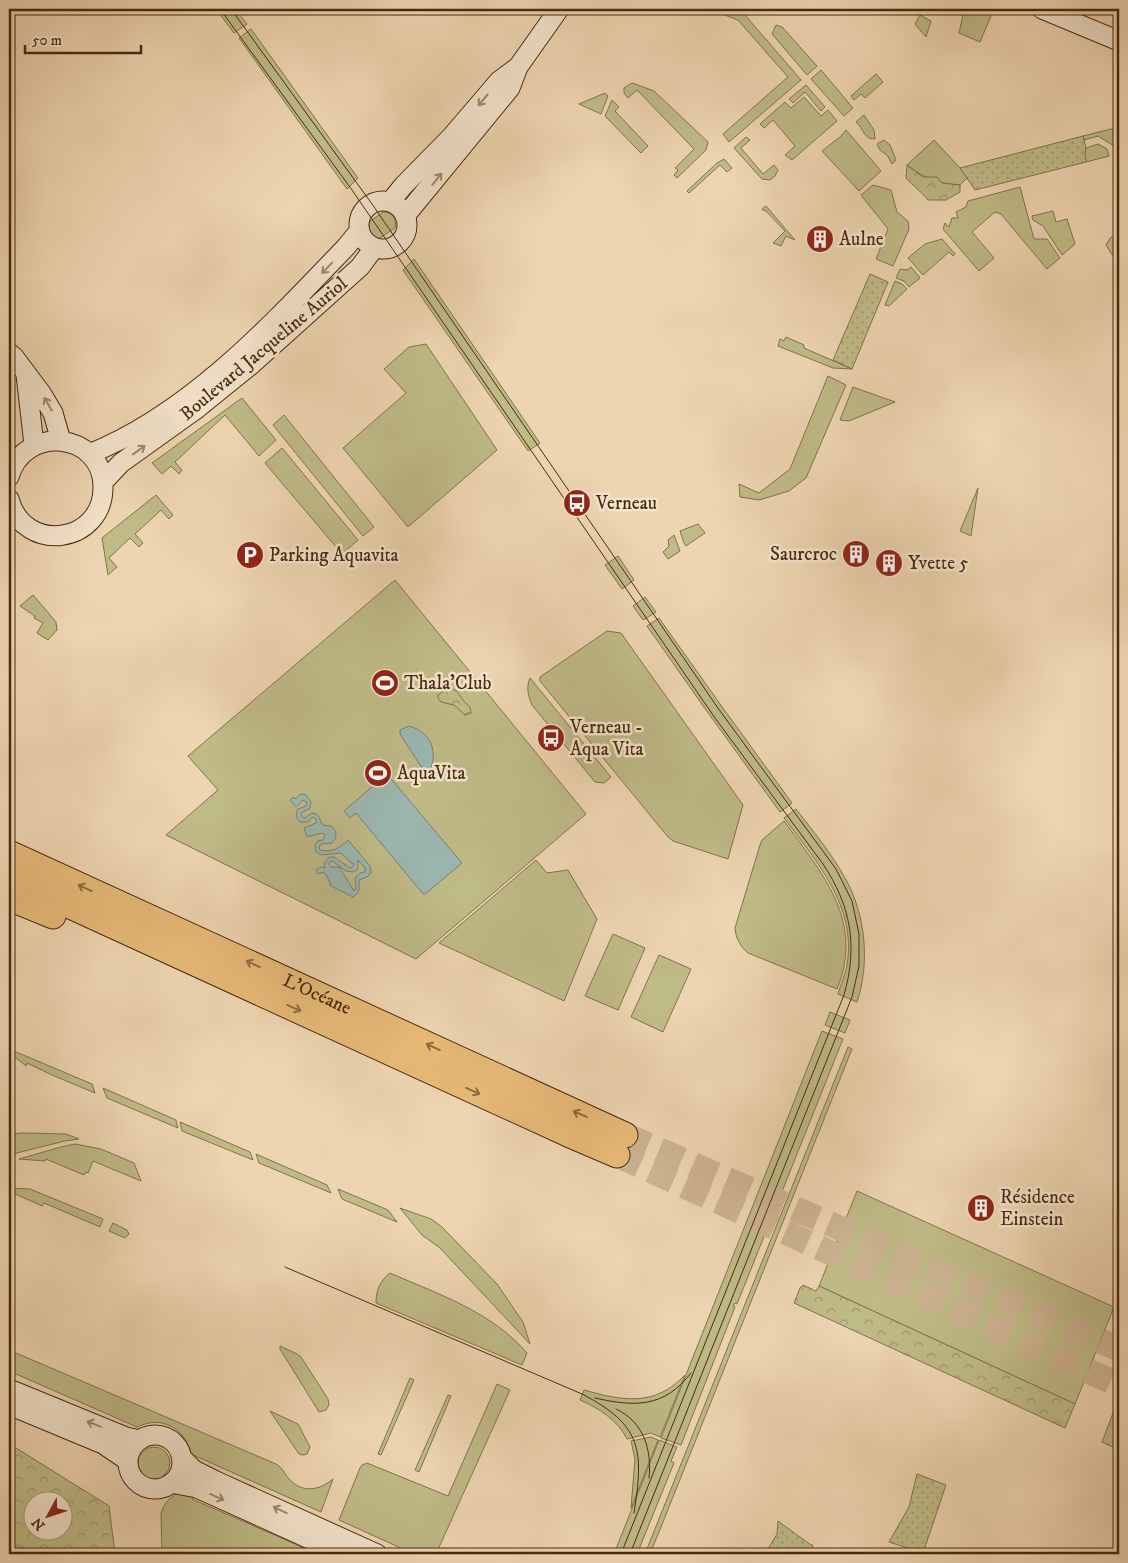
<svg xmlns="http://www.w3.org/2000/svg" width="1128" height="1563" font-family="'IM FELL DW Pica',serif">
	<defs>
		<pattern id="park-crowns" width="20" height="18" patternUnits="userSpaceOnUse" patternTransform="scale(1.25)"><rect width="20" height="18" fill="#bfbb87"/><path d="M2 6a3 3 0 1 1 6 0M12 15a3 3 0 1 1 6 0" fill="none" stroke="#9d986d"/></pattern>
		<pattern id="garden-dots" width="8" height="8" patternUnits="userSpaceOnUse" patternTransform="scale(1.25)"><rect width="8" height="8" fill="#bfbb87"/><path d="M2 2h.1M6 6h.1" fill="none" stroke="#9d986d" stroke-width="1.8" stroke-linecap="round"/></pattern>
	</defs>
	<rect width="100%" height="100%" fill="#eed5b1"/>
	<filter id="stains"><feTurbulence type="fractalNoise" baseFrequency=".004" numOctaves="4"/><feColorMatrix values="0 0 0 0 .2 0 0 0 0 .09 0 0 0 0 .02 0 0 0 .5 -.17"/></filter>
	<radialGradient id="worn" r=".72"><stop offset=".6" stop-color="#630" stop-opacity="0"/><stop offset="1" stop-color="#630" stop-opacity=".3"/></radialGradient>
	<path fill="#bfbb87" stroke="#83734b" d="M216 9H235L247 24 234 33Z
		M709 9H731L744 14 801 80 729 142 723 134 788 77 738 20Z
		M972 9H994L980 42 959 33 963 15Z
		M920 15 931 21 926 37 915 24Z
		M776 25 782 27 817 66 807 75 772 34Z
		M251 29 358 178 347 189 239 38Z
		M821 70 853 108 844 116 811 79Z
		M876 74 883 82 865 98 861 94 854 100 851 96Z
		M632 83 654 91 708 142 706 150 677 178 674 175 678 170 675 168 694 149 637 90 628 98 624 93V88Z
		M806 85 825 107 821 111 805 92 793 103 789 99Z
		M605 93 608 96 601 114 579 104Z
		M804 97 821 116 828 110 837 121 792 160 785 155 795 146 773 120 764 128 760 124 785 102 791 108Z
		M612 100 619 107 615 111 648 146 641 153 605 116Z
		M864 115 874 130 875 139C863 139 864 129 856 122Z
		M1119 127V154L1114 146 1098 136 1084 140 1083 136Z
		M846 130 881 171 859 191 822 151 840 137Z
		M746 137 750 140 741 148 763 174 774 165 778 170 775 176 770 180 762 179 734 148Z
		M884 140 890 145 896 160 892 164 887 155 880 150 877 144Z
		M934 140 960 168 967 178 960 185C936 183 926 179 907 165Z
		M1098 144 1107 149 1109 156 1086 162 1084 153 1086 148Z
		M724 159 732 168 727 172 720 165 689 193 687 191 717 163Z
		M873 185 891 190 897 212 908 221 909 229 893 266 876 259 888 229 861 195Z
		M1020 187 1034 239H1047L1060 258 1047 269 1001 214 995 212 972 232 994 258 979 271 943 229 945 223 949 227 952 218H958L956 212 966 207 968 201Z
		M766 206 795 240 786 236 781 246 773 243 785 231 765 210 764 211 762 209Z
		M1053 211 1056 222 1067 219 1075 244 1062 255 1043 226 1033 220 1032 216Z
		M383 212C392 212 397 219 395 228L380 238H376L370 233 369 222Z
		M1111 237H1114L1119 242V258L1113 256 1106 245Z
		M942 239 955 254 953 256 949 252 923 275 908 258 925 244Z
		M414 259 540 443 528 451 403 270Z
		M911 267 920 278 909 287 904 281 896 278 900 269 907 270Z
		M895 281 902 284 907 289 889 306 885 305Z
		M786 337 804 345V348L852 369 833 368 778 346 780 339 784 341Z
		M426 344 497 450 408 527 343 448 406 393 384 369 409 347Z
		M828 376 846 385 806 478 789 491 759 500 740 497 739 484 759 493 790 469Z
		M853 387 895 402 849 421 840 420Z
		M242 398 276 440 259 456 225 415 175 462 182 470 179 474 171 466 162 474 152 463Z
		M284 415 374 527 363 536 273 425Z
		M282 448 358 540 342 554 265 463Z
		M978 488 971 536 960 531Z
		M156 495 173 515 169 519 161 510 135 534 143 543 139 547 130 538 109 558 117 567 108 575 102 538Z
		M698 524 705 533 686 546 684 543 680 531Z
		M674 535 680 551 668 559 663 552 669 546 668 540Z
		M618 556 634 580 622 589 605 565Z
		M395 580 586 814 416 959 166 835 218 790 188 756Z
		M33 595 56 622 57 630 48 640 37 633 43 623 34 618 35 616 20 606Z
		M645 597 656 612 643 620 633 606Z
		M659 618 720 704 792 803 780 812 706 710 647 626Z
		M607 631 621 633 743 805 728 859 673 841 668 837 540 681V677Z
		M530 678 611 777 604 783 595 782 532 705C528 696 526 687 530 678Z
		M796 809C813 831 832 854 845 878 866 915 870 963 857 1002L838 994C841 984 845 975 847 965 857 906 816 861 784 818Z
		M784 821C822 873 865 921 837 989L748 953C740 946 736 939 735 928L760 845 762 840Z
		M536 860 547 873 568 870 597 919 564 1001 439 943Z
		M613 934 645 948 618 1010 585 996Z
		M659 955 691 969 663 1032 631 1017Z
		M830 1012 850 1020 845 1033 825 1025Z
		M822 1031 843 1039 737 1304 735 1303 733 1306 735 1307 681 1445 661 1438Z
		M848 1047 852 1049 659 1532 650 1554H645Z
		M9 1049 92 1084 95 1093 52 1075 27 1063 26 1066 9 1052Z
		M103 1088 176 1120 178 1128 107 1098Z
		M180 1122 250 1152 253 1160 182 1131Z
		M24 1133 66 1134 79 1139 65 1141 9 1155V1134Z
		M75 1144 101 1149 134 1163 141 1181 93 1161 88 1173 86 1172 84 1175 46 1159 45 1161 19 1159 61 1147Z
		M256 1154 327 1185 331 1193 259 1163Z
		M9 1188 30 1189 103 1219 100 1227 44 1203 42 1206 11 1192 9 1191Z
		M338 1189 388 1210 397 1222 342 1199Z
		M857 1191 1114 1307 1075 1404 819 1286Z
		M400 1208 431 1219 442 1227 497 1284 523 1322 530 1344 440 1248 422 1235Z
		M113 1223 127 1230 129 1234 125 1238 109 1231Z
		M390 1273C438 1294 492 1312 527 1353L522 1365 376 1303C376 1290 380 1281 390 1273Z
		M280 1346 297 1354 301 1357 328 1399 329 1405 326 1410 319 1412 280 1349Z
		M9 1350 276 1464C283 1468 284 1473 289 1479 303 1494 320 1490 333 1479L321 1512 191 1454C185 1428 162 1415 137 1427L9 1371Z
		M685 1375 660 1437 651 1433 627 1439C618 1420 598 1408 580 1400L584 1390C623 1401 655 1407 685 1375Z
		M410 1378 414 1380 381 1455 378 1454Z
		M497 1384 510 1390 436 1554H414L339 1520 360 1468 362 1465 367 1463 448 1496Z
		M448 1395 451 1396 419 1472 415 1470Z
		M270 1411 298 1424 310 1447 307 1454 303 1455 299 1454Z
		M651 1437 658 1440 631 1508 635 1459 631 1441Z
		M659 1440 677 1447 671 1461 674 1463 637 1554H614H617L619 1551 616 1549Z
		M138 1463a16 16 0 1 1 32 0a16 16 0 1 1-32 0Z
		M181 1492 195 1493 192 1499 318 1554H162L161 1514C164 1503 170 1496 181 1492Z"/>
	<path fill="url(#park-crowns)" stroke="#83734b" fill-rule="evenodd" d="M907 165 923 177H937L942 183 960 185V192L946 200H928C921 191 913 186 906 178Z
		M448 688C458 689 458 694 463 700 467 705 471 706 471 713L465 715 454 705 441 702 438 698V695Z
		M803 1285 816 1291 819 1286 1075 1404 1065 1428 794 1303 800 1288Z
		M1119 1397V1450L1102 1442Z
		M9 1445 16 1448 109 1506 115 1554H9ZM62 1500V1530H32V1500Z"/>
	<path fill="url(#garden-dots)" stroke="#83734b" d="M1083 136 1086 148 1085 153 1086 162 975 190 960 168Z
		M870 274 888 282 852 369 833 360Z
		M917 1474 946 1485 923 1553 889 1542 909 1507Z
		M778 1521 811 1545H813L810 1554H765L777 1534Z"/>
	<path fill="#9bb8b2" stroke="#798071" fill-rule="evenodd" d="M409 726C431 732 439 752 429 773L424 771 400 734V730Z
		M387 774 462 863 424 895 356 813 350 818 344 811Z
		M301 794 306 795 311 802 310 808 301 813 302 817 305 818 312 813C321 814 318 819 323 825L331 826C337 831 338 837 332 843L321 844 319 847 320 850C332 853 340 848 348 840L370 866 371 873 367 877 359 880C359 887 361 892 353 897L331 886 327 876 324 872 318 874 316 870 321 867 325 868 324 864 329 857H334L350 868 353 866 354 864 350 862 341 853 322 855 316 852 315 845 318 841 323 840 325 835 322 833 307 837 304 828 316 823V819L312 817 308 822H300C296 818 295 814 298 809L306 806 307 802 303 800 296 807 290 800 293 797 295 799ZM358 860 365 868V872L360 873 355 878 356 888 354 891 341 870 339 867H331L329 864 331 861 334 862 346 871 353 872 358 869Z"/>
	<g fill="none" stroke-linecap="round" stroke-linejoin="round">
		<path stroke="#cdb391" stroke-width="25" stroke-dasharray="25 12" stroke-linecap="butt" d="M625 1135 1119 1349
			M617 1155 1119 1385"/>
		<g stroke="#472b0f" stroke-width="21">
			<path id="secondary" d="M1042 9 1119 41
				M359 225a24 24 0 1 1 48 0a24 24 0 1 1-48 0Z
				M390 202 404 185 452 136 499 81 518 67
				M405 216 510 88 518 67 559 9
				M9 353 14 357 41 393 53 413 61 441
				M26 375 34 445
				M89 454C190 414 272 324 346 247L359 231
				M9 477C24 424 102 432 103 486 104 544 24 555 9 499
				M103 482 121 463 195 410 252 364 360 267 374 248
				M9 1389 126 1437 140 1440
				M9 1405 103 1444 128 1461
				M128 1462a27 27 0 1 1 54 0a27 27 0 1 1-54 0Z
				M181 1457 194 1470 216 1481 377 1554
				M171 1483 197 1488 343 1554"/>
		</g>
		<g stroke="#472b0f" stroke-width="27">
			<g id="highway">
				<path id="s1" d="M9 853 625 1135"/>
				<path d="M9 878 568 1134 617 1155"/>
				<path d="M9 898 53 916"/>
			</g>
		</g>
		<use href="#secondary" stroke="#f4e4cc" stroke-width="19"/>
		<use href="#highway" stroke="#e7ba78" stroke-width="25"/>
		<path stroke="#472b0f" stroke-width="1" d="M220 9 352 190 715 718 823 864C851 906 858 946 844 995L621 1554
			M231 9 372 204 720 711 836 869 852 901 859 934V966L852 997 630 1554
			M285 1267 582 1394C642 1425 644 1450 634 1513
			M595 1398C635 1407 664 1408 691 1373
			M616 1409C644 1422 652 1450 649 1478"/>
	</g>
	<defs><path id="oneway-shaft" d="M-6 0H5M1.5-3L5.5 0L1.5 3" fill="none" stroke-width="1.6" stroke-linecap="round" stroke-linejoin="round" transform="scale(1.25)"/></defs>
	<g stroke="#9e886e">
		<use href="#oneway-shaft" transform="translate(483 100) rotate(130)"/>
		<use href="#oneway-shaft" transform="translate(437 179) rotate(-51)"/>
		<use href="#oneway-shaft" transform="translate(327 268) rotate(134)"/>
		<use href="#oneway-shaft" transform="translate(48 404) rotate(-120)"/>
		<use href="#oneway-shaft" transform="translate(139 450) rotate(-36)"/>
		<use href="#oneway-shaft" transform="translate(94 1424) rotate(-158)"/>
		<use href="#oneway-shaft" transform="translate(217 1497) rotate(24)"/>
		<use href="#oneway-shaft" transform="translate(280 1510) rotate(-155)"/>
	</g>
	<g stroke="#8f6b3e">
		<use href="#oneway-shaft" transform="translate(85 888) rotate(-156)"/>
		<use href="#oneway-shaft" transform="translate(253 964) rotate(-155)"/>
		<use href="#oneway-shaft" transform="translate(294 1008) rotate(24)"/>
		<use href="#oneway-shaft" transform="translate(433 1047) rotate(-155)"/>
		<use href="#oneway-shaft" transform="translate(473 1091) rotate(25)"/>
		<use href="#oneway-shaft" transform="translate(580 1114) rotate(-156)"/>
	</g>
	<defs>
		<g id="building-disc" transform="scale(1.4375)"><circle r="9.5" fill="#8f2418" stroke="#f4e4cc"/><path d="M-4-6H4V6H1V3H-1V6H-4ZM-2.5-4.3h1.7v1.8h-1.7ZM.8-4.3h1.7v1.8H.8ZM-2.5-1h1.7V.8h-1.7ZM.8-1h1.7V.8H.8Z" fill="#fff"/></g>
		<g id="bus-disc" transform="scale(1.4375)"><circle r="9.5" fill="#8f2418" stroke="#f4e4cc"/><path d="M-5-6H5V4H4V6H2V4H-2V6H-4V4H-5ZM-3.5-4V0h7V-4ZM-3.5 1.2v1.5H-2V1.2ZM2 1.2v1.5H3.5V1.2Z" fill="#fff"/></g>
		<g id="parking-disc" transform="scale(1.4375)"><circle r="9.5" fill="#8f2418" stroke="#f4e4cc"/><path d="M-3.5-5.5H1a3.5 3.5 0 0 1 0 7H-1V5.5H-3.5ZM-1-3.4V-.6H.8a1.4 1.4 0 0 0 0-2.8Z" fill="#fff"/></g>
		<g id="stadium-disc" transform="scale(1.4375)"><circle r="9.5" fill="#8f2418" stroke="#f4e4cc"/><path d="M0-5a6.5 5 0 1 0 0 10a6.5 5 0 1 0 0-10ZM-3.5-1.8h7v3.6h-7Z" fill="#fff"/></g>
	</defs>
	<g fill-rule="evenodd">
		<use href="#building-disc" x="820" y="239"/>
		<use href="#bus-disc" x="577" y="503"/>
		<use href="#building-disc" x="856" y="554"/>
		<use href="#parking-disc" x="250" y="555"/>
		<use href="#building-disc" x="889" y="563"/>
		<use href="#stadium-disc" x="385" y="683"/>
		<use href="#bus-disc" x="551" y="738"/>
		<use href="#stadium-disc" x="378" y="773"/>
		<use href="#building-disc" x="981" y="1208"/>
	</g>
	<g text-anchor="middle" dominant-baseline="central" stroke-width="5" stroke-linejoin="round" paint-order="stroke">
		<g font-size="19" fill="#472b0f" stroke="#f4e4cc" text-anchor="start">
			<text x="839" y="239">Aulne</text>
			<text x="596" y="503">Verneau</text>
			<text x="837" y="554" text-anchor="end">Saurcroc</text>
			<text x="269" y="555">Parking Aquavita</text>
			<text x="908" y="563">Yvette 5</text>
			<text x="404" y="683">Thala'Club</text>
			<text x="570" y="727">Verneau -<tspan x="570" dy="22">Aqua Vita</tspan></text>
			<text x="397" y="773">AquaVita</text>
			<text x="1000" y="1197">Résidence<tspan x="1000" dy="22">Einstein</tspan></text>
		</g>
		<g font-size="19" fill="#472b0f" stroke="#f4e4cc">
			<text transform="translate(264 349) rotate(-40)">Boulevard Jacqueline Auriol</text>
			<text stroke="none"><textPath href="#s1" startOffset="339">L’Océane</textPath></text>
		</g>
	</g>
	<rect width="1128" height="1563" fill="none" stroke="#eed5b1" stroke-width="30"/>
	<rect x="10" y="10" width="1108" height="1543" fill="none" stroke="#472b0f" stroke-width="2.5"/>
	<rect x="15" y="15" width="1098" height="1533" fill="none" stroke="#472b0f"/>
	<g transform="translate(48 1516) rotate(230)"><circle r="24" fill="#f4e4cc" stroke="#af9a80"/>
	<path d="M0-4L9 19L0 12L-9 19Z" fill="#8f2418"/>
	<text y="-8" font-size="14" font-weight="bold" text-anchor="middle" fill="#472b0f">N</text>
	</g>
	<path d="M25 45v8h116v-8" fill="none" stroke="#472b0f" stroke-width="2.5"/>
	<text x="32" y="45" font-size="15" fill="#472b0f" stroke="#f4e4cc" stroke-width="4" paint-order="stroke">50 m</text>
	<rect width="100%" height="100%" filter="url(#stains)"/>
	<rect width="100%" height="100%" fill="url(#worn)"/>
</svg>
